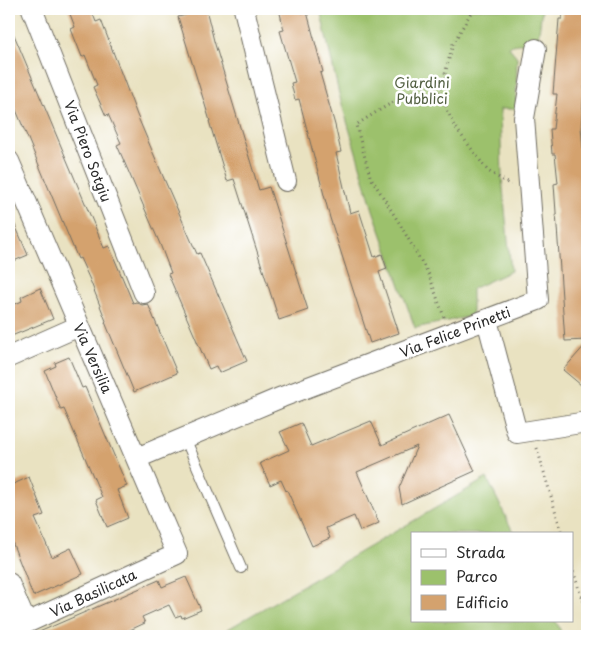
<svg xmlns="http://www.w3.org/2000/svg" width="596" height="645" font-family="'Playpen Sans',sans-serif">
	<rect width="100%" height="100%" fill="#fff"/>
	<filter id="ink" filterUnits="userSpaceOnUse"><feTurbulence type="fractalNoise" baseFrequency=".02" numOctaves="2"/><feDisplacementMap in="SourceGraphic" scale="10" xChannelSelector="R" yChannelSelector="G"/><feConvolveMatrix kernelMatrix="1 2 1 2 8 2 1 2 1" color-interpolation-filters="sRGB"/></filter>
	<filter id="wash" filterUnits="userSpaceOnUse"><feTurbulence type="fractalNoise" baseFrequency=".0096" numOctaves="4" result="noise"/><feDisplacementMap in="SourceGraphic" scale="20" xChannelSelector="R" yChannelSelector="G"/><feGaussianBlur stdDeviation="1.12" result="paint"/><feColorMatrix in="noise" values="0 0 0 0 0 0 0 0 0 0 0 0 0 0 0 0 0 1.4 0 .05"/><feComposite in="paint" operator="in"/></filter>
	<g filter="url(#wash)">
		<rect width="100%" height="100%" fill="#e9e2c1"/>
		<path fill="#9cc16c" stroke="#64764c" d="M320 9H542L538 40 508 46 517 57 516 109H500L502 178 511 271 472 289V316L415 328 373 210 339 94Z
			M487 478 514 534H412V621H556L563 636H231L228 629Z"/>
		<g id="blocks">
			<path fill="#d4a26e" d="M68 9H91L96 22 101 20 137 115 165 181 197 254 200 253 247 361 219 373 216 366 209 369 168 274 171 273 160 244 117 145 121 143 108 114 106 116 93 87 97 85 85 55 82 57 71 29 75 27Z
				M184 9H206L214 41 259 190 269 187 308 310 279 320 234 179 227 181 209 121H210L178 17 186 15Z
				M279 9H302V13L307 12 323 72 320 73 335 125 341 152 336 153 350 213 359 210 374 257 382 254 387 269 379 272 399 333 370 343 330 218 299 99 295 100 291 83 295 82 280 31 284 30Z
				M563 9H587L584 42H587V55L581 127 587 193V211L584 212 587 247V340L565 341 554 184 558 183 555 154H552L550 129H553L557 94H553L559 19H562Z
				M9 23 104 248 109 246 133 303 136 302 142 305 148 304 177 373 134 392 105 322 106 321 90 280 80 258 78 259 9 93Z
				M9 211 28 255 9 263Z
				M40 288 53 319 9 337V307L22 301 21 297Z
				M587 343V390L563 370Z
				M69 357 82 388 85 387 127 486 117 490 128 518 107 527 96 500 102 497 64 409 61 410 45 371 56 366 55 363Z
				M449 415 475 471 402 504 399 488 417 446 357 472 379 523 360 531 354 516 326 528 330 538 312 546 287 490 286 491 281 480 270 485 260 463 289 450 280 432 301 423 311 446 371 421 382 445Z
				M29 477 44 515 35 518 52 557 71 548 83 574 33 596 9 534V486Z
				M186 577 201 610 182 618 181 615 175 617 169 605 142 617 145 623 117 636H30L159 580 162 587Z"/>
		</g>
	</g>
	<g filter="url(#ink)">
		<use href="#blocks" fill-opacity="0" stroke="#6e6b60" stroke-width="1"/>
		<g fill="none" stroke-linecap="round" stroke-linejoin="round">
			<g stroke="#6e6b60" stroke-width="12">
				<path id="lane" d="M185 438 241 568"/>
			</g>
			<g stroke="#6e6b60" stroke-width="22">
				<path id="street" d="M32 9 144 293
					M244 9 286 181
					M9 161 177 554 9 631
					M487 320 517 433 587 422
					M9 357 79 326
					M137 458 282 397 538 300 524 118 536 49
					M9 583 26 623"/>
			</g>
			<path stroke="#6e6b60" stroke-width="3" stroke-dasharray="1 4" stroke-linecap="butt" d="M473 9 453 44 440 92 453 124 488 171 511 185
				M443 80C411 90 384 107 356 125L370 176 398 221 429 275 444 317
				M537 448 562 534
				M572 567 587 615"/>
			<use href="#lane" stroke="#fff" stroke-width="10"/>
			<use href="#street" stroke="#fff" stroke-width="20"/>
		</g>
	</g>
	<g text-anchor="middle" dominant-baseline="central" stroke-width="5" stroke-linejoin="round" paint-order="stroke">
		<g font-size="14" fill="#536042" stroke="#fff">
			<text x="422" y="82">Giardini<tspan x="422" dy="16">Pubblici</tspan></text>
		</g>
		<g font-size="14" fill="#2b2b2b" stroke="#fff">
			<text transform="translate(88 151) rotate(69)">Via Piero Sotgiu</text>
			<text transform="translate(455 332) rotate(-21)">Via Felice Prinetti</text>
			<text transform="translate(93 358) rotate(66)">Via Versilia</text>
			<text transform="translate(93 593) rotate(-25)">Via Basilicata</text>
		</g>
	</g>
	<rect width="596" height="645" fill="none" stroke="#fff" stroke-width="30"/>
	<rect x="411" y="532" width="162" height="90" fill="#ffffff" stroke="#aaaaaa"/>
	<rect x="421" y="549" width="25" height="8" fill="#ffffff" stroke="#aaaaaa"/>
	<text x="456" y="558" font-size="15" fill="#2b2b2b">Strada</text>
	<rect x="421" y="570" width="25" height="15" fill="#9cc16c" stroke="#aaaaaa"/>
	<text x="456" y="582" font-size="15" fill="#2b2b2b">Parco</text>
	<rect x="421" y="595" width="25" height="15" fill="#d4a26e" stroke="#aaaaaa"/>
	<text x="456" y="608" font-size="15" fill="#2b2b2b">Edificio</text>
</svg>
